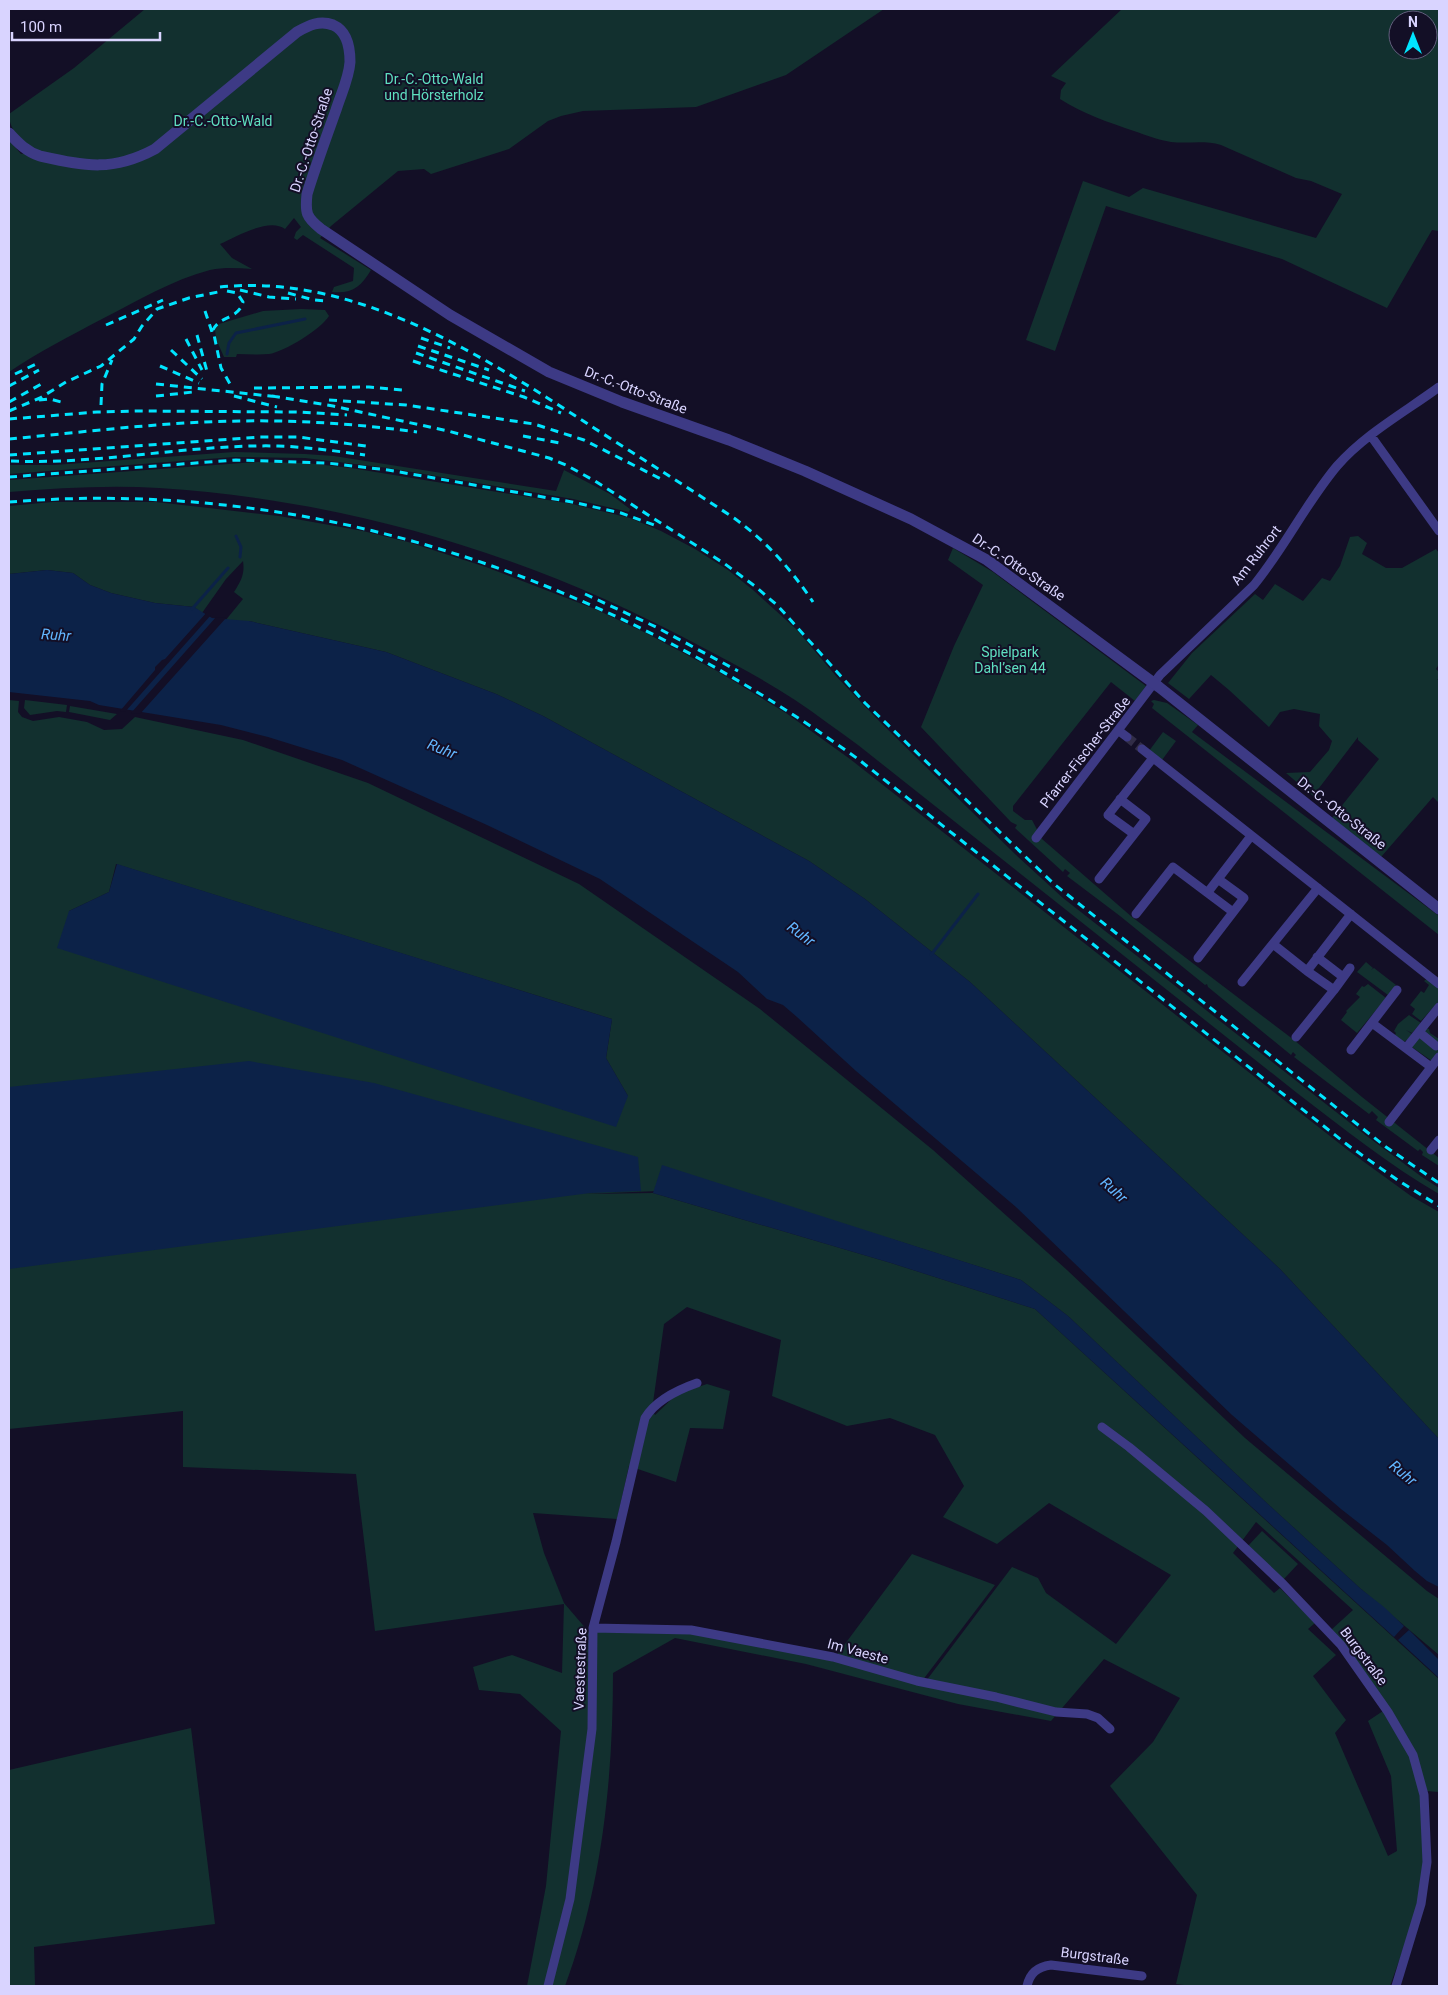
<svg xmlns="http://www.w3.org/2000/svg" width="1448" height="1995" font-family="Roboto,sans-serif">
	<rect width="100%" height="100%" fill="#130f26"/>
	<path fill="#12302f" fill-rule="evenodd" d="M145 9H884L786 75 696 107 583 111 561 116 548 121 509 149 431 174 424 169 398 171 331 226 320 238 371 270C361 287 352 294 332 292L334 287 353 281 354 268 303 235 297 240 294 238 296 232 301 227 294 218 285 229C269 217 236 237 220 244L232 258 252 269C238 268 224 267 210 270 172 280 137 301 102 319 70 336 38 352 9 372V140L21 154 41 152C25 146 9 132 9 114L74 68Z
		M1122 9H1439V231L1432 230 1387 308 1282 259 1106 206 1055 351 1026 340 1083 181 1129 197 1143 188 1316 238 1342 194 1311 181 1296 178 1221 145C1204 140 1188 144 1171 142 1158 140 1146 135 1134 131 1108 122 1083 114 1060 99L1061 90 1066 83 1051 76ZM1398 20H1428V50H1398Z
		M301 309 325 310 329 316C321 329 284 352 269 354 258 355 247 354 237 354L236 357H224L216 339 215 329 219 324 263 311Z
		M234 452 305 454 334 456 556 491 564 470 610 494 630 509 629 512 573 499 388 468 305 458 234 457 9 474V465H54Z
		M257 462 306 463 351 468 572 504 630 518 661 531 695 549 728 570 753 590 796 629 836 676 879 721 1015 854 1063 898 1368 1137 1422 1177 1439 1188V1194C1389 1165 1343 1128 1297 1093L858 745C837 730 816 714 795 700 765 680 732 663 700 646 533 556 349 500 159 488 109 485 58 488 9 492V480Z
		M52 502H156L279 516 363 531 408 542 486 567 595 609 646 633 717 671 786 713 850 759 1349 1151 1411 1196 1439 1212V1439L1280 1269 970 982 865 899 809 861 543 716 496 694 386 652 249 621H225L243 599 234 592C241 581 245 574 243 561L226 579 202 613 194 607 155 603 111 593 90 585 73 573 47 570 9 574V506Z
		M1358 536 1367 543 1362 554 1386 568H1402L1436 549 1439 553V664L1436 669 1439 672V679H1437L1439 681V803L1433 797 1381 857 1332 818 1379 759 1358 740V737L1313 796 1286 773 1310 772 1329 750 1332 741 1319 726 1320 714 1294 709 1280 712 1269 727 1229 690 1211 675 1189 699 1168 683 1192 653 1255 594 1263 600 1275 584 1303 601 1322 578 1330 581 1340 566 1350 537Z
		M953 548 993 572 1146 686 1135 701 1111 682 1013 806V811L1025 820H1032L1042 839 1132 917 1294 1040 1362 1097 1439 1158V1166L1422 1155 1423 1152 1420 1149 1418 1151 1376 1120 1378 1117 1372 1111 1369 1114 1294 1057 1296 1055 1293 1052 1291 1055 1208 987 1207 984 1205 985 1120 916 1067 876 1070 873 1065 869 1063 872 1015 828 1017 825 1011 822 921 727 954 646 983 585 948 560Z
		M9 700 19 701 18 712 22 717 33 721 59 717 87 722 104 730 122 729 135 717 243 740 368 783 579 884 760 1009 933 1150 1067 1270 1245 1438 1427 1591 1439 1599V1655L1361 1589 1270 1506 1068 1316 1021 1280 892 1239 658 1191 583 1194 653 1193 891 1263 1035 1309 1439 1679V1792L1426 1791V1861L1414 1919 1390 1986H1192L1176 1984 1197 1895 1110 1786 1153 1742 1180 1698 1104 1659 1051 1721 958 1704 806 1664 675 1638 613 1673C613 1778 602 1887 565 1986H527L546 1886 561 1731 520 1694 479 1690 473 1667 512 1655 562 1673 564 1604 375 1631 356 1474 183 1467V1411L9 1429ZM116 864 612 1019 606 1058 628 1096 69 911 109 892ZM687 1307 781 1340 772 1396 847 1426 890 1418 935 1435 964 1486 943 1517 997 1544 1049 1503 1171 1575 1116 1644 1046 1593 1038 1578 1012 1567 926 1681 691 1631H588L564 1603 544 1553 533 1513 617 1519 629 1466 676 1482 690 1428 723 1429 730 1391 707 1384 677 1394 655 1415 652 1410 664 1324ZM1256 1522 1353 1610 1331 1630 1383 1711 1368 1721 1391 1776 1397 1851 1388 1856 1335 1733 1346 1720 1313 1676 1336 1655 1308 1629 1315 1623 1280 1588 1274 1593 1233 1553Z
		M25 700 67 705 66 712 57 711 30 715 24 708Z
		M1154 700 1167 703 1198 725 1192 732 1439 916V939L1438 938 1439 935 1152 708 1154 704 1151 701Z
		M70 706 117 714 110 720 69 712Z
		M1163 732 1176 741 1162 760 1149 751Z
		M1366 962 1373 968 1371 970 1374 968 1396 985 1388 995 1357 972Z
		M1428 978 1439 985V1001L1421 1021 1412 1014 1415 1009 1410 1005 1421 991 1424 993 1429 985 1424 981Z
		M1368 984 1386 998 1357 1033 1341 1020 1347 1012 1346 1011 1360 997 1356 994 1362 986 1364 987Z
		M1409 1015 1421 1023 1412 1033 1406 1030 1412 1034 1408 1039 1404 1042 1394 1037 1396 1033 1394 1031 1398 1024Z
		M1421 1027 1429 1029 1430 1033 1439 1039V1053L1432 1061 1406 1043Z
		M1262 1531 1298 1564 1283 1580 1247 1547Z
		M912 1554 995 1585 922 1681 836 1656Z
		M191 1728 215 1924 34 1947 35 1986H10L9 1770Z"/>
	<path fill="#0c2248" d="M47 570 73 573 90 585 111 593 155 603 194 607 212 618 249 621 386 652 496 694 543 716 809 861 865 899 970 982 1280 1269 1439 1439V1587L1427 1581 1415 1571 1387 1545 1341 1509 1232 1415 1016 1207 856 1071 797 1017 783 1005 767 999 738 972 600 879 487 825 342 760 268 737 221 725 99 705 90 701 9 692V574Z
		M117 864 612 1019 606 1058 628 1096 616 1127 57 948 69 911 109 892Z
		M249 1061 374 1083 638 1157 641 1191 590 1193 9 1269V1087Z
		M662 1165 1021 1280 1068 1316 1270 1506 1361 1589 1384 1607 1404 1626 1394 1637 1035 1309 891 1263 653 1193Z
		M1409 1630 1439 1660V1678L1398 1640Z"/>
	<path fill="#130f26" d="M207 612 211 615 125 712 120 711 155 670V667L162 660 165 659Z
		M216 617 226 618 140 714 131 713Z"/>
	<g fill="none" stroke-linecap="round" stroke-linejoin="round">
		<path stroke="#0c2248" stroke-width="3" d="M227 354 229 343 236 333 305 319
			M236 536 241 547 240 557
			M192 609 228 568
			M931 955 978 894"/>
		<path stroke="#312d47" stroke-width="9" stroke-dasharray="9 4.5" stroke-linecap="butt" d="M1127 737 1142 749"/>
		<path stroke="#3d3a85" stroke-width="9" d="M1371 436 1439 531
			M1119 731 1127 737
			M1142 749 1439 984
			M1134 834 1108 815 1153 758
			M1036 838 1160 675 1254 585C1285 547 1306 503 1337 466 1365 434 1405 412 1439 387
			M1099 879 1146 819 1120 799
			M1208 892 1251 836
			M1136 914 1173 867 1233 912
			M1273 944 1307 971
			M1317 957 1343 977
			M1198 958 1244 898 1218 879
			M1242 982 1318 888
			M1334 990 1350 968
			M1372 1023 1431 1067
			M1419 1032 1436 1046
			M1296 1037 1334 990 1307 971 1351 914
			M1406 1048 1439 1007
			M1351 1050 1397 990
			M1389 1122 1439 1057
			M1431 1150 1439 1140
			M1102 1427 1129 1447 1206 1511 1283 1584 1341 1645 1388 1712 1413 1755 1424 1795 1427 1862 1421 1904 1396 1986
			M593 1628 691 1630 833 1657 917 1681 996 1697 1056 1712 1087 1714 1098 1718 1110 1729
			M548 1986 570 1899 592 1729 593 1628 616 1542 645 1418C656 1400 677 1390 697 1383
			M1027 1986C1030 1973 1037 1967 1051 1965L1142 1976"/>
		<path stroke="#3d3a85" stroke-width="11" d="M9 133C18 143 27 152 40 156 86 166 112 172 155 149L297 32C309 25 320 20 333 25 347 31 350 48 350 62 349 78 341 94 336 110 326 138 316 165 307 194 305 213 306 217 321 229L450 315 549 372 622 402 729 440 805 471 911 519 987 560 1159 687 1439 909"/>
		<path stroke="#00e5ff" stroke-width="3" stroke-dasharray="8 6" stroke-linecap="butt" d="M220 287C356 273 485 357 594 428 641 458 687 487 734 518 767 542 790 568 813 602
			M240 290 269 297 296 299
			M227 291 237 293 243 302C239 319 219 316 213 330L221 368 230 384
			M288 293 314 300 328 301
			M205 311 213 335
			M106 325 163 300
			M197 335 208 375
			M421 338 450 348
			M186 339 202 370
			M418 346 489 370
			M171 350 202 379
			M416 353 525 391
			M413 361 524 397 561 413
			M160 366 199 383
			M15 374 36 364
			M156 384 279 397
			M9 386 39 370
			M254 388 369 387 403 390
			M156 396 193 392
			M234 396 277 407
			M272 396 333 406 448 431 549 458 566 465 595 481 725 564 756 587 778 606 865 703 1054 884 1386 1147 1439 1183
			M39 400 50 399 61 402
			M329 400 406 405 534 424 584 440 663 480
			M9 402 45 382
			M101 405 102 384 112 360
			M9 411 40 398 66 382 101 366 134 339 142 326 157 309 189 298 218 292
			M9 419 97 412 138 411 300 412 347 415
			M523 436 560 443
			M9 439C85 432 163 422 240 421 299 420 358 424 417 432
			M9 455 260 437H298L366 446
			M11 461C100 465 189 444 278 446 307 447 336 451 365 455
			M9 477 236 460 327 463 388 470 572 502 621 513 654 525
			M9 502C318 477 609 580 858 759L1349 1146 1399 1181 1439 1206
			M585 594 656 627 738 671"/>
	</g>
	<g text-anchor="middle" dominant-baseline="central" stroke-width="4" stroke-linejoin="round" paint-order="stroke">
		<g font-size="14" fill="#5fe0c0" stroke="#130f26">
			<text x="434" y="79">Dr.-C.-Otto-Wald<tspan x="434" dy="16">und Hörsterholz</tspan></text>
			<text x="223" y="121">Dr.-C.-Otto-Wald</text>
			<text x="1010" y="652">Spielpark<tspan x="1010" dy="16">Dahl’sen 44</tspan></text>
		</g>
		<g font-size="14" fill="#d9d4ff" stroke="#130f26">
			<text transform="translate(311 140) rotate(-72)">Dr.-C.-Otto-Straße</text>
			<text transform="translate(636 390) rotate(21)">Dr.-C.-Otto-Straße</text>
			<text transform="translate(1256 555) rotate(-52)">Am Ruhrort</text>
			<text transform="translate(1019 567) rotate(34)">Dr.-C.-Otto-Straße</text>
			<text transform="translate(1085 752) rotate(-52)">Pfarrer-Fischer-Straße</text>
			<text transform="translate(1342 813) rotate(38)">Dr.-C.-Otto-Straße</text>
			<text transform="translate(858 1651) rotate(15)">Im Vaeste</text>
			<text transform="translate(1364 1656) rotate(53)">Burgstraße</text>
			<text transform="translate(580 1669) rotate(-88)">Vaestestraße</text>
			<text transform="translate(1095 1956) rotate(7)">Burgstraße</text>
		</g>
		<g font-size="15" font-style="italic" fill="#62b6ff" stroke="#130f26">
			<text transform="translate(56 635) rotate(4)">Ruhr</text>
			<text transform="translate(442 749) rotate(22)">Ruhr</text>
			<text transform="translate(801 934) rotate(37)">Ruhr</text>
			<text transform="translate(1114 1190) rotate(42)">Ruhr</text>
			<text transform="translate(1403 1473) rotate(40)">Ruhr</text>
		</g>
	</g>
	<rect width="1448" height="1995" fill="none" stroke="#d9d4ff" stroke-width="20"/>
	<g transform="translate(1413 35)"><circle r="24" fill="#130f26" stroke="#625e7d"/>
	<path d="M0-4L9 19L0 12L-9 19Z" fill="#00e5ff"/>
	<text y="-8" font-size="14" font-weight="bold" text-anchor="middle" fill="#d9d4ff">N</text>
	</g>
	<path d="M12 32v8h148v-8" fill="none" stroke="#d9d4ff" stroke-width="2.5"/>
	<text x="20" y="32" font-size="15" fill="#d9d4ff" stroke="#130f26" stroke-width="4" paint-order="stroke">100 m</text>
</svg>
